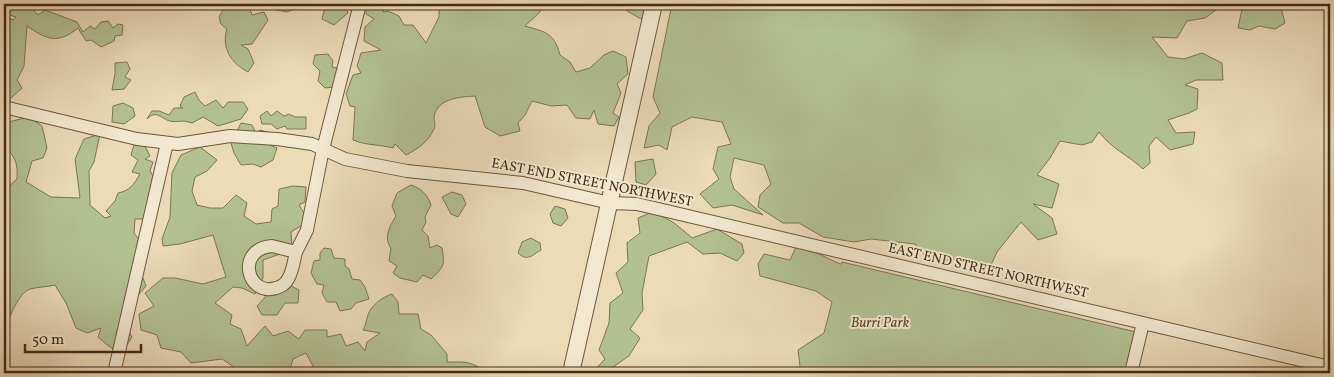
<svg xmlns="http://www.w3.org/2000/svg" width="1334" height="377" font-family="Vollkorn,serif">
	<rect width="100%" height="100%" fill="#ebdbb7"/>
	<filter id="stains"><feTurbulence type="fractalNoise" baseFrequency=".004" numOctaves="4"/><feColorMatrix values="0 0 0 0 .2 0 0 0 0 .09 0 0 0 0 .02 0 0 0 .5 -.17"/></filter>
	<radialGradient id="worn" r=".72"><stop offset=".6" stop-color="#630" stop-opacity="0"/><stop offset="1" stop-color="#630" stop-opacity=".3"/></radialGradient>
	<path fill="#b3c191" stroke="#7c7554" d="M4 4H19L21 7H31L38 15 45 10 77 22 83 32 90 26 95 29 101 22 108 21 113 28 118 24 123 25 122 35 115 36 114 41 101 47 91 40 86 41 78 28C57 45 46 39 27 26L24 66 17 80 22 88 10 99 4 94V16L13 20 16 17 7 14Z
		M220 4H239L244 7 250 9 252 15 264 12 268 20 252 44 241 45 248 49 254 63 248 72C231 63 221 48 227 29L221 24 219 17 223 10Z
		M267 4H299V7L287 12 267 8Z
		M334 4H344L348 13 334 25 322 19 325 7Z
		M366 4H385L383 12 388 11 399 16 404 25H413L426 43 439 17V4H542L540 12 525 26C545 32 554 32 560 55L570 62 576 72 590 68 604 55 613 51 626 57 628 74 617 84 621 93 613 113 619 117 614 126 598 124 594 110 590 119 576 118 567 105 551 106 532 101 525 115 518 123 520 131 500 136 485 127 475 96C460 97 437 98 434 117 434 121 436 125 434 129 428 142 419 148 406 155L395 144 393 148C378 144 368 146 353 140L355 107 350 106 346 94 353 75 361 73 357 66 361 53 381 50 364 41 365 27 374 19 366 14Z
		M625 4H660V5L641 19 627 11Z
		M672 4H1224L1205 18 1187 21 1177 38 1152 37 1168 57 1184 59 1202 53 1222 63 1223 80H1196L1185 85 1198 89 1197 109 1189 113 1168 120 1176 133 1195 132 1193 144 1170 150 1156 137 1149 146 1150 163 1143 169C1127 154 1113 150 1099 132L1092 142 1082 145 1060 141 1050 158 1037 175 1059 184 1052 208 1033 204 1052 218 1057 234 1038 240 1021 222 997 252 991 265 953 259 931 263 915 244 871 239 854 242 823 237 799 223H783L758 207 760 195 771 184 764 165 734 158 730 177 734 189 763 215 732 205 713 208 700 194 719 179 713 169 718 147 731 144 722 122 692 117 672 127 667 150 659 145 644 148 649 126 660 113 653 97Z
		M1243 4H1280L1285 23 1275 29 1259 26 1250 30 1238 28Z
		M328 54 333 61 332 67 340 69 334 87 325 88 318 81 320 71 313 64 315 55Z
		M127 62 130 69 125 77 131 80 124 89 112 90 115 74V63Z
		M195 92 199 100 205 106 216 100 223 108 228 102H243L248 109 241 119 218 126 203 117 192 123C181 119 178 123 170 121 161 119 157 109 147 119L152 111H159L169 115 174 108H183L180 106 184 97Z
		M123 103 133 108 135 116 124 124 112 122 113 106Z
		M267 111 271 116 277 111 284 116 289 114 295 117H306V129H287L285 126 277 129 271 124H262L260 116Z
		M29 117 42 126 47 148 43 158 32 161 26 182 51 197 80 198 75 159 84 139 100 134 94 162 89 171 90 205 105 218 111 216 106 211 115 201 118 193C130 191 134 184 140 174L132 172 138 160 131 155 134 145 144 144 150 156 145 159 153 162 150 171 156 181 146 217 142 219H135L134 233 147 249 136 260 146 286 135 299 122 321 132 337 124 350 111 348 98 337 101 328 87 333 76 328 66 303 55 285C47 287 38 287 30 289 18 293 10 318 4 329V191L17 179C18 162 15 157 4 145V123Z
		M241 123 252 125 256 133 260 130 271 133 270 145 277 148 273 160 261 167 253 164 241 165 234 153 231 143Z
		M200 147 217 160 207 171 195 177 192 191 197 205 210 208H223L236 195 247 203 244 216 256 224 271 222 272 209 278 206 279 189 293 186 306 187 305 202 299 205 309 221 291 232 292 247 280 254 263 260V278L255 294 242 288 233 287 215 303 232 315 230 324 241 329 247 346 265 326 273 336 288 331 299 339 305 330H327V337L341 334 346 346 358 342 365 351 367 342 380 333 363 330C366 325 366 320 368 315 371 305 383 297 392 294L398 302 399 314H418L421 329 431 335 447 354V362C466 362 472 361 487 373H311L313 366 306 353 293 359 289 373H222L234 367 222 359 191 363 181 352 161 348 157 335 141 330 139 314 154 306 145 293 163 278H175L203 284 226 277 213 235 180 244 163 246 162 239 170 217 172 173 181 155Z
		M653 159 656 174 646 185 636 182 635 162Z
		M411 185C422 189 427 194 431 205L425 217 426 222 422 230 428 236 430 248 437 245 442 248C445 265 444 267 431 279L423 275 417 282 400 278 393 273 397 266 389 261 391 248C383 238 390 226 396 216L392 206 397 193Z
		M452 192 462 195 466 204 458 217 451 214 442 197Z
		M555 206 565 209 568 218 561 226 553 223 550 214Z
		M650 213C669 217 677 225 692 238L717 229 742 244 744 253 737 261 720 253 703 254 687 242 649 256 642 293 643 310 630 329 640 338 629 356 610 369V373H592L605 359 599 350 609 323 610 303 623 293 616 273 628 262 627 243 640 233 638 218Z
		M531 238 540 243 541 250C532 255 528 262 518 253L522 242Z
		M796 247 819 254 840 264H841L842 262 1136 332 1125 373H797L800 366 798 350 824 333 832 302 816 291 760 276 758 264 764 254 790 260Z
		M324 248 331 249 334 258 345 259V266L349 269 352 279 360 280 365 287 369 299 356 303 351 309 340 311 336 302H327L322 293 324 285 317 284 311 273 314 261 320 260V253Z
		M287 284 299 290 298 303H285L277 315H262L257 306 268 294 275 295 277 288Z"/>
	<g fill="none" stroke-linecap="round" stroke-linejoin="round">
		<g stroke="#6e563e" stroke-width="14">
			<path id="minor" d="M4 107 137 139 178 144 230 136 277 139 312 144 345 159 407 171 523 183 610 203 637 204 1330 367
				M272 246 296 252C294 260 293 271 288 279 286 283 281 287 276 288 247 297 235 249 272 246Z
				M296 252 307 230 323 149 360 4
				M114 373 167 143
				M1131 373 1143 323"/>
		</g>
		<g stroke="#6e563e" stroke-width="18">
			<path id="tertiary" d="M571 373 654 4"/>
		</g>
		<use href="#minor" stroke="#f2e8d0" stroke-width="12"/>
		<use href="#tertiary" stroke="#f2e8d0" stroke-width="16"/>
	</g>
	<g text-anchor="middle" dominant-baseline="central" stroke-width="4" stroke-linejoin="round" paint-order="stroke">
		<g font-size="14" fill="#452916" stroke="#f2e8d0">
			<text transform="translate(592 183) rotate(11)">EAST END STREET NORTHWEST</text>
			<text transform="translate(988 271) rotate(13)">EAST END STREET NORTHWEST</text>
		</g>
		<g font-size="14" font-style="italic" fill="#5b472f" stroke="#f2e8d0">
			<text x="880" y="323">Burri Park</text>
		</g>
	</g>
	<rect width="1334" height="377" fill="none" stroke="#ebdbb7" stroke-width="20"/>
	<rect x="5" y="5" width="1324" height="367" fill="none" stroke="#452916" stroke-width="2.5"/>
	<rect x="10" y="10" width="1314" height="357" fill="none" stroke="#452916"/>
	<path d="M25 344v8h116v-8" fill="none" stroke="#452916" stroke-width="2.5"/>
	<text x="32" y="344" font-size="15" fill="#452916" stroke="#f2e8d0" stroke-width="4" paint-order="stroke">50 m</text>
	<rect width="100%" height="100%" filter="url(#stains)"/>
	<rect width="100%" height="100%" fill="url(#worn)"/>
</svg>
